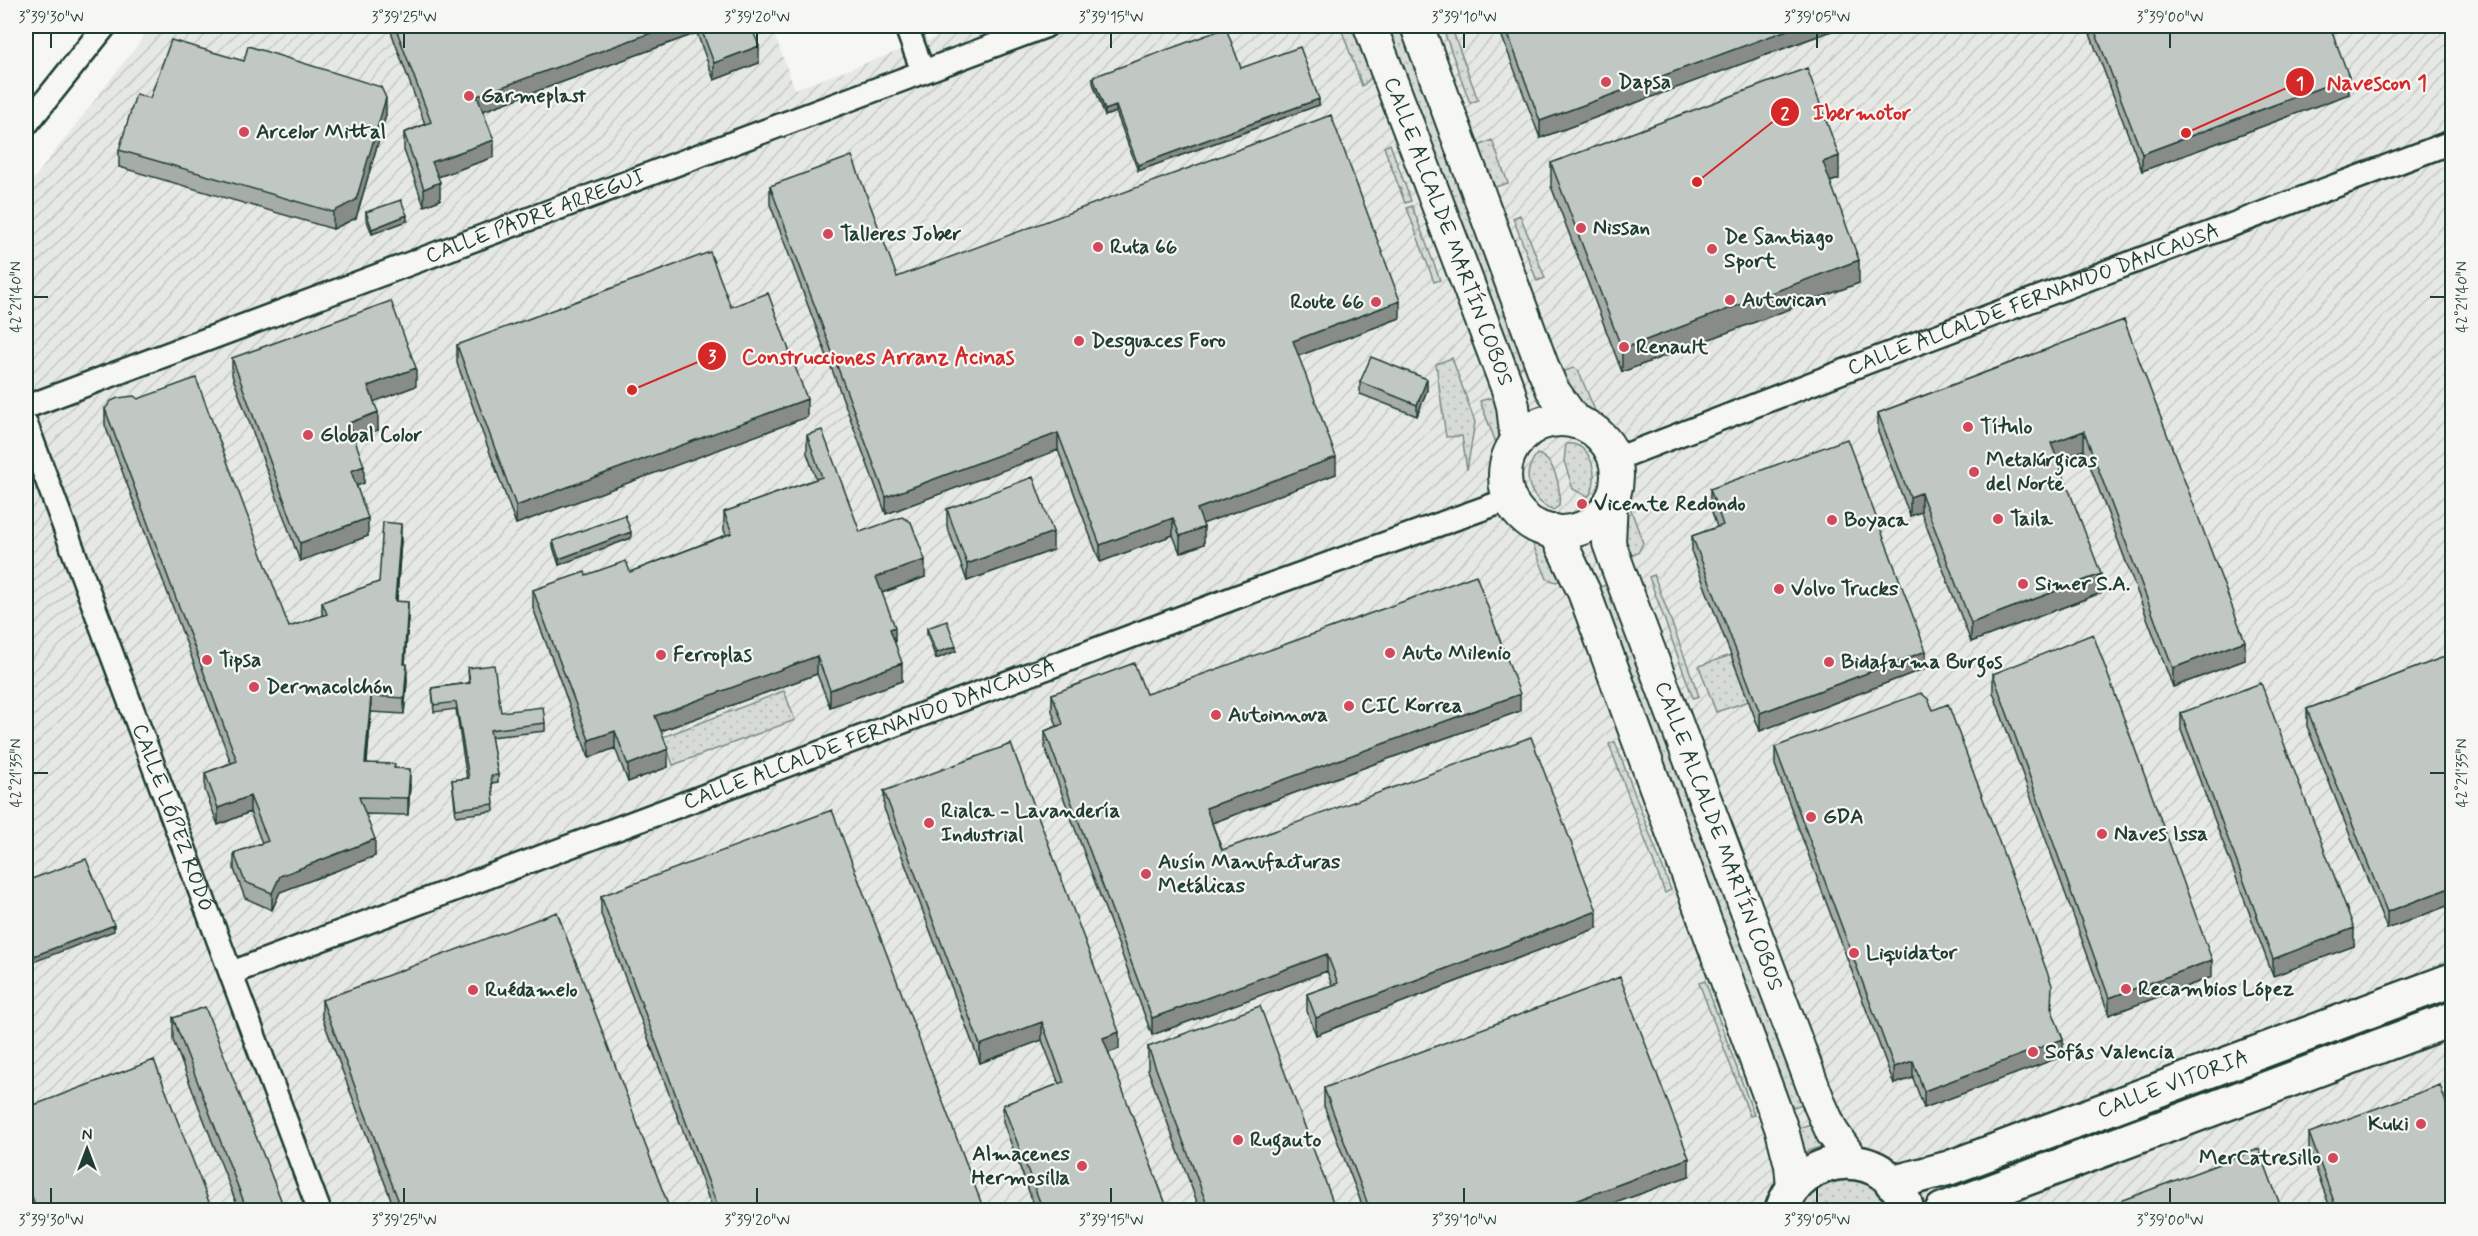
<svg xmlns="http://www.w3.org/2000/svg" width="2478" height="1236" font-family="Mynerve,sans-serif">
	<defs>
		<pattern id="industrial-furrows" width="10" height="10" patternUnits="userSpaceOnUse" patternTransform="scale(1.5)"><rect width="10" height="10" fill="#e6e8e4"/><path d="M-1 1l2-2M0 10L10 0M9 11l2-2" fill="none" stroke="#c5c8c4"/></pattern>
		<pattern id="grass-dots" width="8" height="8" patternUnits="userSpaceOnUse" patternTransform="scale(1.5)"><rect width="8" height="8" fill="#d6dbd6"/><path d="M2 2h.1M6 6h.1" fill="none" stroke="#b7bdb8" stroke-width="1.8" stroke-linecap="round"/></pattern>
	</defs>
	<rect width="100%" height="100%" fill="#f6f6f2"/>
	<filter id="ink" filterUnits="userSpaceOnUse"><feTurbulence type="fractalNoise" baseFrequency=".0167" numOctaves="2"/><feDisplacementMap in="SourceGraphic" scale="12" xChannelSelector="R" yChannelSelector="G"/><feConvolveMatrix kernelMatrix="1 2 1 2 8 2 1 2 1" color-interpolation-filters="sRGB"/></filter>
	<g filter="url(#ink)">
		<path fill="url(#industrial-furrows)" d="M152 26H771L795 89 967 26H2452V1210H26V189Z"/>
		<path fill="url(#grass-dots)" stroke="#7a8c85" stroke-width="1.5" d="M1356 26 1373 72 1369 80 1362 86 1342 31Z
			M1383 26H1403L1529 364 1514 370Z
			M1442 26H1451L1478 100 1470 103Z
			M1492 140 1508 183 1495 187 1486 185 1474 152 1481 145Z
			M1390 144 1411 201 1405 203 1384 147Z
			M1412 206 1440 280 1434 282 1407 208Z
			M1520 215 1545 278 1537 281 1513 218Z
			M1452 358 1475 422 1467 470 1462 436 1446 437 1436 364Z
			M1573 368 1578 370 1599 420C1578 411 1569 391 1557 374Z
			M1497 396 1503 432 1498 448 1480 401Z
			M1566 444C1593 441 1601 481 1588 497L1573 489 1564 461Z
			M1537 454C1556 460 1561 488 1559 506L1553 510C1529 499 1520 475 1537 454Z
			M1627 499 1643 543 1638 553 1626 557 1621 521Z
			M1530 537 1555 556 1567 578 1556 582 1547 579Z
			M1654 575 1699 696 1693 698 1649 577Z
			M1611 583 1805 1103 1788 1109 1595 589Z
			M1731 655 1749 701 1716 712 1699 666Z
			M784 691 795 720 673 765 663 737Z
			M1615 742 1671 890 1665 893 1609 744Z
			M1705 981 1754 1115 1750 1116 1699 983Z
			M2452 993V1006L1966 1187 1962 1176Z
			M1813 1123 1823 1146 1803 1153 1796 1129Z
			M1848 1177C1872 1183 1880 1189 1893 1210H1798C1813 1187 1821 1181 1848 1177Z"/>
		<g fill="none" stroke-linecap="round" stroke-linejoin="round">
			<g stroke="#1f3d34" stroke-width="27">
				<g id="minor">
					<path d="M906 26 923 72"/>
					<path d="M26 125 105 26"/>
					<path id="s1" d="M26 407 1046 26"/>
					<path id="s2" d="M26 424 319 1210"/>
					<path id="s3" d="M1616 459 1870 361 2452 142"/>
					<path id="s4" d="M231 973 1239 596 1510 499"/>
				</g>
			</g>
			<g stroke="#1f3d34" stroke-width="36">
				<g id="secondary">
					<path id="s5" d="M1370 26 1509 392 1513 406 1517 442"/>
					<path d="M1417 26 1543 368 1552 389 1575 422"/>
					<circle cx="1561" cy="476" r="56"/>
					<path id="s6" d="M1611 500 1609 543 1619 571 1820 1105 1832 1132 1854 1163"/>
					<path d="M1555 531 1584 592 1782 1130 1791 1165 1793 1187"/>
				</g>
			</g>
			<g stroke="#1f3d34" stroke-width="38">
				<g id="trunk">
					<path id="s7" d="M1892 1183 1949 1168 2452 980"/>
					<path d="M1782 1210C1801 1149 1891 1144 1907 1210"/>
					<path d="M1942 1210 2452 1019"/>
				</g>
			</g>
			<use href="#minor" stroke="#f6f6f2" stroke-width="22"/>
			<use href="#secondary" stroke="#f6f6f2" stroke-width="32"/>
			<use href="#trunk" stroke="#f6f6f2" stroke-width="33"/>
		</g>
		<path fill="#a6aca8" stroke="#1f3d34" stroke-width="1.5" d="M389 26H751L759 63 714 80 697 33 483 111 494 157 438 177 440 200 424 206 404 150V133L425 124Z
			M1498 26H1845L1540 138Z
			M2087 26H2330L2349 94 2142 171Z
			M1241 68 1319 105 1138 171 1116 112 1105 116 1093 83V77Z
			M150 98 386 115 356 218 333 229 119 167V150Z
			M1551 163 1839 179 1830 182 1859 283 1622 372 1551 186Z
			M770 186 897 277 1400 318 1298 356 1336 474 1202 524 1204 544 1180 553 1173 535 1100 562 1058 450 886 514 770 204Z
			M366 212 407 221 372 234 366 218Z
			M731 307 807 417 516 524 457 363V345Z
			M2124 320 2245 660 2173 687 2084 450 2057 460 2101 593 1971 642 1921 512 1910 516 1878 432V413Z
			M232 358 416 386 374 401 378 430 354 438 364 483 357 486 368 536 300 561 232 375Z
			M1360 382 1427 390 1417 416 1360 394Z
			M105 409 289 627 322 616V602L379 582 401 540 397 601 408 618 405 664 407 681 404 714 371 712 367 763 395 768 410 785 408 815 365 814 375 856 280 892 272 910 245 898 234 869V853L262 843 250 812 218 825 205 790V773L231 763 105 425Z
			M807 435 860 532 925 577 882 593 895 642 902 681 830 707 817 674 661 731 668 767 628 782 615 748 589 758 533 608V590L586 575 630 572 726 535 724 530V512L816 479 807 453Z
			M1710 489 1926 668 1760 731 1692 553V536L1717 527 1710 506Z
			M947 509 1053 550 967 581 947 526Z
			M631 538 559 565 553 547V541Z
			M927 628 956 651 936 659 927 634Z
			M2452 654V904L2387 929 2307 726V709Z
			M468 668 501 712 545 723V731L491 737 498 775V782L492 783 494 811 456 816 452 780 467 779 456 709 434 712 432 688 469 683Z
			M1993 674 2212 977 2109 1015 1993 692Z
			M1052 694H1146L1520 711 1212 823 1222 850 1597 928 1316 1035 1307 1011V994L1332 985 1327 971 1152 1035 1045 748V731L1057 726 1052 711Z
			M2181 713 2354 946 2273 976 2181 730Z
			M1775 747 2052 1002V1010L2063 1056 1924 1108 1913 1078 1894 1084 1775 765Z
			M884 791 1119 1049 1108 1053 1168 1210H1036L1003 1122V1105L1059 1084 1042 1040 980 1063 884 808Z
			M601 896 984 1210H713L601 914Z
			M322 1000 670 1210H395L322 1017Z
			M173 1018 285 1210H239L173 1040Z
			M1148 1047 1336 1210H1200L1148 1070Z
			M1324 1088 1689 1176 1596 1210H1364L1324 1106Z
			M26 1108 212 1210H28L26 1203Z
			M2309 1133 2452 1210H2331L2309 1150Z"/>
		<path fill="#878c88" stroke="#1f3d34" stroke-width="1.5" d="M670 26H697V33L477 113V96Z
			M1798 26H1845L1540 138V121Z
			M2413 26H2429L2413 31Z
			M759 46V63L714 80V63Z
			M2349 77V94L2142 171V154Z
			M386 98V115L356 218 333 229V212Z
			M1319 99V105L1138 171V165Z
			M1116 106V112L1105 116V110Z
			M494 140V157L432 179V162Z
			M1839 156V179L1823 184V162Z
			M440 182V200L424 206V189Z
			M407 215V221L372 234V229Z
			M1859 260V283L1622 372V349Z
			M1400 301V318L1293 358V341Z
			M416 368V386L368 404V386Z
			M1427 379V390L1417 416V405Z
			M807 399V417L516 524V506Z
			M378 412V430L349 440V423Z
			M2084 431V450L2051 462V443Z
			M1058 433V450L886 514V497Z
			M1336 457V474L1197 526V509Z
			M364 466V483L351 488V471Z
			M1921 493V512L1910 516V497Z
			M368 518V536L300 561V543Z
			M1173 518V535L1100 562V545Z
			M401 524V540L395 617V601Z
			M1204 527V544L1180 553V536Z
			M631 532V538L559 565V559Z
			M1053 532V550L967 581V564Z
			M925 560V577L876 595V577Z
			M2101 574V593L1971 642V623Z
			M408 602V618L404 680V664Z
			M895 627V645L890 629Z
			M2245 641V660L2173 687V668Z
			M956 646V651L936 659V653Z
			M1926 651V668L1760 731V713Z
			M817 656V674L655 733V716Z
			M902 663V681L830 707V690Z
			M407 664V681L404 714V698Z
			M1520 694V711L1206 825V808Z
			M371 696V712L365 779V763Z
			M615 731V748L589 758V740Z
			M668 749V767L628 782V765Z
			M410 769V785L408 815V798Z
			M250 796V812L218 825V808Z
			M375 839V856L280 892 272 910V893L280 876Z
			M2452 887V904L2387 929V912Z
			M1597 911V928L1316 1035V1018Z
			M114 925V931L26 965V959Z
			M2354 928V946L2273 976V959Z
			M1327 954V971L1152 1035V1018Z
			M2212 960V977L2109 1015V998Z
			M1042 1022V1040L980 1063V1045Z
			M1119 1032V1049L1103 1055V1038Z
			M2063 1039V1056L1924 1108V1091Z
			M1913 1061V1078L1894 1084V1067Z
			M1689 1158V1176L1596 1210H1551Z"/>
		<path fill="#c1c8c3" stroke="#1f3d34" stroke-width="1.5" d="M395 26H670L477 96 494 140 432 162 440 182 424 189 404 133 431 122Z
			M700 26H751L759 46 714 63Z
			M1505 26H1798L1540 121Z
			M2093 26H2330L2349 77 2142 154Z
			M1226 28 1241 68 1300 47 1319 99 1138 165 1116 106 1105 110 1093 77Z
			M171 40 244 61 248 46 381 87 386 98 356 200 333 212 119 150 136 94 150 98Z
			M1807 68 1839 156 1823 162 1859 260 1622 349 1551 163Z
			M1331 115 1400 301 1293 341 1336 457 1197 509 1204 527 1180 536 1173 518 1100 545 1058 433 886 497 770 186 852 156 897 277Z
			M401 200 407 215 372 229 366 212Z
			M710 252 731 307 768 293 807 399 516 506 457 345Z
			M391 301 416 368 368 386 378 412 349 423 364 466 351 471 368 518 300 543 232 358Z
			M2124 320 2245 641 2173 668 2084 431 2051 443 2101 574 1971 623 1921 493 1910 497 1878 413Z
			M1371 357 1427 379 1417 405 1360 382Z
			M196 378 289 627 327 614 322 602 379 582 383 522 401 524 395 601 408 602 404 664H407L404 698 371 696 365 763 395 764 394 768 410 769 408 798 359 797 375 839 280 876 272 893 245 882 234 853 268 841 250 796 218 808 205 773 237 761 105 409 111 401 118 398 134 396 138 399Z
			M822 430 860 532 902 517 911 522 925 560 876 577 895 627 890 629 902 663 830 690 817 656 655 716 668 749 628 765 615 731 589 740 533 590 585 572 586 575 626 561 630 572 732 533 724 512 822 477 807 435Z
			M1847 439 1926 651 1760 713 1692 536 1723 525 1710 489Z
			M1033 477 1053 532 967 564 947 509Z
			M625 515 631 532 559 559 553 541Z
			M1476 575 1520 694 1206 808 1222 850 1531 737 1597 911 1316 1018 1307 994 1338 983 1327 954 1152 1018 1045 731 1063 724 1052 694 1134 663 1146 694 1162 689Z
			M947 621 956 646 936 653 927 628Z
			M2093 634 2212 960 2109 998 1993 674Z
			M2452 654V887L2387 912 2307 709Z
			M494 665 501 712 543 707 545 723 490 730 498 775 491 776 494 804 456 809 452 780 469 778 456 702 434 705 432 688 470 683 468 668Z
			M2261 683 2354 928 2273 959 2181 713Z
			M1921 693 1928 699 1933 710 1948 704 2052 985 2051 1008 2063 1039 1924 1091 1913 1061 1894 1067 1775 747Z
			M1011 744 1119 1032 1103 1038 1168 1210H1043L1003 1105 1064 1082 1042 1022 980 1045 884 791Z
			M832 810 984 1210H719L601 896Z
			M86 859 114 925 26 959V881Z
			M557 912 670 1210H402L322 1000Z
			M1620 977 1689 1158 1551 1210H1370L1324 1088Z
			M1260 1006 1336 1210H1209L1148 1047Z
			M205 1007 285 1210H247L173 1018Z
			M154 1060 212 1210H37L26 1181V1108Z
			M2440 1085 2452 1120V1210H2337L2309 1133Z
			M2259 1149 2282 1210H2096Z"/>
	</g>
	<path fill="none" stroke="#1f3d34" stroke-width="2" d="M51 33V48M404 33V48M757 33V48M1111 33V48M1464 33V48M1817 33V48M2170 33V48M33 297H48M2430 297H2445M33 773H48M2430 773H2445M51 1188V1203M404 1188V1203M757 1188V1203M1111 1188V1203M1464 1188V1203M1817 1188V1203M2170 1188V1203"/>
	<g fill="#d1495b" stroke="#f6f6f2" stroke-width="2">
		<circle cx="1606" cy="82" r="6"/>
		<circle cx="469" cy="96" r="6"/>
		<circle cx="244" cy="132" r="6"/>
		<circle cx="1581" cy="228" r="6"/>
		<circle cx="828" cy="234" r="6"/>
		<circle cx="1098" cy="247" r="6"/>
		<circle cx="1712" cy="249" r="6"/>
		<circle cx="1730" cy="300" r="6"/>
		<circle cx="1376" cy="302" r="6"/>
		<circle cx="1079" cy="341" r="6"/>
		<circle cx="1624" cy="347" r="6"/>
		<circle cx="1968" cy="427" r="6"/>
		<circle cx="308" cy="435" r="6"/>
		<circle cx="1974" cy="472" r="6"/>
		<circle cx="1582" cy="504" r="6"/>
		<circle cx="1998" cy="519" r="6"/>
		<circle cx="1832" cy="520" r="6"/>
		<circle cx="2023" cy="584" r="6"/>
		<circle cx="1779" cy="589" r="6"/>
		<circle cx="1390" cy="653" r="6"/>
		<circle cx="661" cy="655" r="6"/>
		<circle cx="207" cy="660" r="6"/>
		<circle cx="1829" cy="662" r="6"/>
		<circle cx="254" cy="687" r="6"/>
		<circle cx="1349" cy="706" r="6"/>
		<circle cx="1216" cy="715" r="6"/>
		<circle cx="1811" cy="817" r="6"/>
		<circle cx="929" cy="823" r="6"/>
		<circle cx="2102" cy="834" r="6"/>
		<circle cx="1146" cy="874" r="6"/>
		<circle cx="1854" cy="953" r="6"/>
		<circle cx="2126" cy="989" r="6"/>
		<circle cx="473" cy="990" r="6"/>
		<circle cx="2033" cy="1052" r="6"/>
		<circle cx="2421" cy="1124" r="6"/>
		<circle cx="1238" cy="1140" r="6"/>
		<circle cx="2333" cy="1158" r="6"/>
		<circle cx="1082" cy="1166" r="6"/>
	</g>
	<g text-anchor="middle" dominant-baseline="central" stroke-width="4.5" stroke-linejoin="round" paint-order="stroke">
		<g font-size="21" font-weight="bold" fill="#1f3d34" stroke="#f6f6f2" text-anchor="start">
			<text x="1618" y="82">Dapsa</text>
			<text x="481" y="96">Garmeplast</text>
			<text x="256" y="132">Arcelor Mittal</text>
			<text x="1593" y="228">Nissan</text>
			<text x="840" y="234">Talleres Jober</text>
			<text x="1724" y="237">De Santiago<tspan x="1724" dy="24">Sport</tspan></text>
			<text x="1110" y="247">Ruta 66</text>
			<text x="1742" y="300">Autovican</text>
			<text x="1364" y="302" text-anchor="end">Route 66</text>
			<text x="1091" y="341">Desguaces Foro</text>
			<text x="1636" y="347">Renault</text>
			<text x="1980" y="427">Título</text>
			<text x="320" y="435">Global Color</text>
			<text x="1986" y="460">Metalúrgicas<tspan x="1986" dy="24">del Norte</tspan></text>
			<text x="1594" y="504">Vicente Redondo</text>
			<text x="2010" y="519">Taila</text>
			<text x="1844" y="520">Boyaca</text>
			<text x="2035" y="584">Simer S.A.</text>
			<text x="1791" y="589">Volvo Trucks</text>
			<text x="1402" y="653">Auto Milenio</text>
			<text x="673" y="655">Ferroplas</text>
			<text x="219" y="660">Tipsa</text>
			<text x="1841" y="662">Bidafarma Burgos</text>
			<text x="266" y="687">Dermacolchón</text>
			<text x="1361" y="706">CIC Korrea</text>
			<text x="1228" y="715">Autoinnova</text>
			<text x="941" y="811">Rialca - Lavandería<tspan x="941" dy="24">Industrial</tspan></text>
			<text x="1823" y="817">GDA</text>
			<text x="2114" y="834">Naves Issa</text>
			<text x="1158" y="862">Ausín Manufacturas<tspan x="1158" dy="24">Metálicas</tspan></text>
			<text x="1866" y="953">Liquidator</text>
			<text x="2138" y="989">Recambios López</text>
			<text x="485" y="990">Ruédamelo</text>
			<text x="2045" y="1052">Sofás Valencia</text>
			<text x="2409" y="1124" text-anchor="end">Kuki</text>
			<text x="1250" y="1140">Rugauto</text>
			<text x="1070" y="1154" text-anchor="end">Almacenes<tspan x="1070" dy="24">Hermosilla</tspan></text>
			<text x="2321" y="1158" text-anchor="end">MerCatresillo</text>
		</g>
		<g font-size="21" fill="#1f3d34" stroke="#f6f6f2">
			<text stroke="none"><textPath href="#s1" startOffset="544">CALLE PADRE ARREGUI</textPath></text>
			<text stroke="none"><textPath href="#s5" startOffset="220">CALLE ALCALDE MARTÍN COBOS</textPath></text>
			<text stroke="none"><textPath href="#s3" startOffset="447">CALLE ALCALDE FERNANDO DANCAUSA</textPath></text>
			<text stroke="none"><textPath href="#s4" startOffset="682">CALLE ALCALDE FERNANDO DANCAUSA</textPath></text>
			<text stroke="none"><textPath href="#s2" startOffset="420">CALLE LÓPEZ RODÓ</textPath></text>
			<text stroke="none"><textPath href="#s6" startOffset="356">CALLE ALCALDE MARTÍN COBOS</textPath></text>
			<text stroke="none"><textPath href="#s7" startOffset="298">CALLE VITORIA</textPath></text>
		</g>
	</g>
	<path fill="none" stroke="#d62828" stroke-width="2" d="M2186 133L2300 82M1697 182L1785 112M632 390L712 356"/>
	<g fill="#d62828" stroke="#f6f6f2" stroke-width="2">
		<circle cx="2186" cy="133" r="6"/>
		<circle cx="1697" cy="182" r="6"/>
		<circle cx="632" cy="390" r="6"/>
		<circle cx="2300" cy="82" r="15"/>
		<circle cx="1785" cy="112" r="15"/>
		<circle cx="712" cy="356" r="15"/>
	</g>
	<g font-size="18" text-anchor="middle" font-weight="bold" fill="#fff">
		<text x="2300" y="89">1</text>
		<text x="1785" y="119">2</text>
		<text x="712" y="362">3</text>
	</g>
	<g font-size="22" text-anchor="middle" font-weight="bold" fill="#d62828" stroke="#f6f6f2" stroke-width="4.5" stroke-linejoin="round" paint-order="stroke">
		<text x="2377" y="90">Navescon 1</text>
		<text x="1862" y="120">Ibermotor</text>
		<text x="878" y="364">Construcciones Arranz Acinas</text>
	</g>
	<rect width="2478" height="1236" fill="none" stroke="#f6f6f2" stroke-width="66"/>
	<g transform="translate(87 1149)" stroke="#f6f6f2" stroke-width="4.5" paint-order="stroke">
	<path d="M0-4.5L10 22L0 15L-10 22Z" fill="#1f3d34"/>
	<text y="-9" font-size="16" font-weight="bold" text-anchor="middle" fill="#1f3d34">N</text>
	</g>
	<rect x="33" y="33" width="2412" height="1170" fill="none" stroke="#1f3d34" stroke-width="2"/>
	<g font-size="15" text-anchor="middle" fill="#1f3d34">
		<text x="51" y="22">3°39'30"W</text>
		<text x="404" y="22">3°39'25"W</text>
		<text x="757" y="22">3°39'20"W</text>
		<text x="1111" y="22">3°39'15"W</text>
		<text x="1464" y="22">3°39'10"W</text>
		<text x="1817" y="22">3°39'05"W</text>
		<text x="2170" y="22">3°39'00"W</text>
		<text transform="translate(16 297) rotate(-90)" y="5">42°21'40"N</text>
		<text transform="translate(2462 297) rotate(-90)" y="5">42°21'40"N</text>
		<text transform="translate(16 773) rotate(-90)" y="5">42°21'35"N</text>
		<text transform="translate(2462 773) rotate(-90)" y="5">42°21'35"N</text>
		<text x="51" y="1225">3°39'30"W</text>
		<text x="404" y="1225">3°39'25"W</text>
		<text x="757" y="1225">3°39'20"W</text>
		<text x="1111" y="1225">3°39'15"W</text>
		<text x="1464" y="1225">3°39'10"W</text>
		<text x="1817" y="1225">3°39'05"W</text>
		<text x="2170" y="1225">3°39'00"W</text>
	</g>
</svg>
